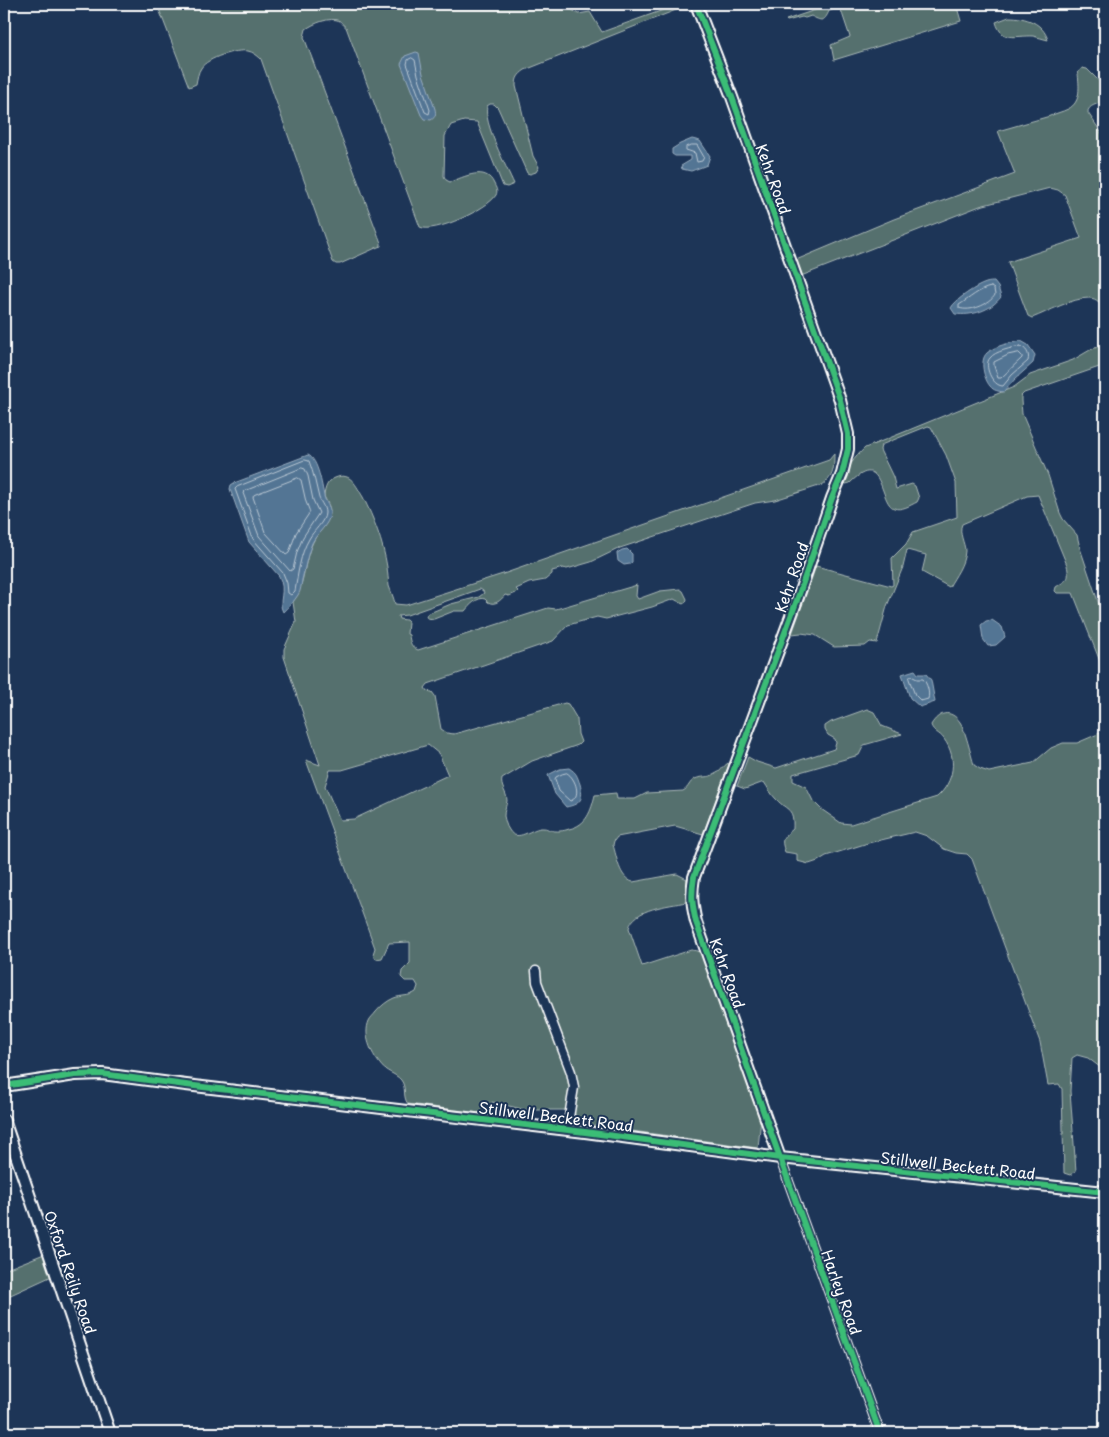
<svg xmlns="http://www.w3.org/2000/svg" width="1109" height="1437" font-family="'Playpen Sans',sans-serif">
	<rect width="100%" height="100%" fill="#1d3557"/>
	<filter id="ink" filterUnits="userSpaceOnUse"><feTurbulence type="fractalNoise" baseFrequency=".02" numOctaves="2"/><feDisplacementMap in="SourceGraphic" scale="10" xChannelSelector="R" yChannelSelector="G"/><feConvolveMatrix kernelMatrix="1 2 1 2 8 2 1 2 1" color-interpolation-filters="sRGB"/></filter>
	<g filter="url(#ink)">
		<path fill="#54706e" stroke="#aab8b6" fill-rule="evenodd" d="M157 4H564L578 14 590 12 602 32 680 4H690L691 7 689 9 681 8 525 70C518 75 516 78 516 86L533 156 539 167 536 172 530 174 527 173 498 108 494 104H490L487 106C483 123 506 166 514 184L507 187 503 186 477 122 464 121 451 125 445 136 444 176 446 180 450 182C464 177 486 165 494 184 496 188 498 191 496 195 488 209 434 234 420 227L346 27C345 27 341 22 340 21 330 16 313 24 306 29L304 37 381 243V246L378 247 340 264H336L333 262 261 59C257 55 253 52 248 51 236 49 207 58 201 68 198 72 197 79 196 84L189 87Z
			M826 4H956L961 21 834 60 831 45 850 37 840 7 829 11C824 23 821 21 811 16L805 18 802 17 787 21 786 20 824 7Z
			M1009 17C1026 17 1043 23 1048 40 1043 39 1038 37 1033 36 1016 35 1002 43 996 22Z
			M1082 68 1087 69 1105 87V101C1099 104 1087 105 1088 113L1105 138V309C1101 304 1097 298 1089 298 1072 298 1048 312 1032 318L1028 316 1008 262 1081 238 1065 195 1058 190 1050 188 980 206 801 276 796 260 894 219 1015 174 998 131 1050 116C1056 113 1062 112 1068 109 1082 102 1079 85 1078 73Z
			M1105 344V365L1024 393 1021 396V401L1022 414 1048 475 1060 513 1063 519 1077 535 1080 548 1105 622V674L1073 593H1057L1055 591 1056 587C1068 579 1070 580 1067 565L1038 495 1027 496 962 524C958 533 965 543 965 551 964 565 955 576 949 587L922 572 926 555 907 550 903 567 887 606 877 643 870 642 865 646 834 647 815 635 801 633 792 634 816 566 891 586 893 585 892 558 906 544 913 532 957 517 956 483 946 455 931 427 928 426 881 445 880 450 893 477 896 489 912 484 915 486 919 498 917 502C911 505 901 511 894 508 879 503 884 449 850 483L846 484 844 482C848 466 853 459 865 448L1014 387 1030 375 1073 360 1090 350Z
			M834 454C834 468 834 477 822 485L775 500 755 503 620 548 591 562 567 569 563 568 552 571V574L545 580 529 583 516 589 518 591 516 593 509 596 505 595C501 600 495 606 488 602 487 601 486 600 485 599 478 596 469 606 465 611H454L434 619 427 618 426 616 427 614 451 604 479 597 484 593 483 591 480 589 407 615 398 616 399 619 406 620 408 622 407 634 409 635C410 643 411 647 418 650L548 608 556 609 637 585 636 596 638 599 660 591 680 589 683 591 687 599 686 602 683 604 674 599 652 607 606 619 597 617 568 625 553 641 428 684 425 688 427 691 432 692 435 696 441 729 447 733 454 734 565 703 568 704 577 719 578 734 581 742 578 745 532 761 502 779C500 787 507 792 507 801 506 806 504 811 504 816 505 820 506 826 509 830 517 844 532 827 543 828 547 828 547 829 550 830 556 832 564 831 569 829 587 825 591 811 595 795L616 793 617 799H635L647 793 683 791C689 788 689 782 695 779 701 776 709 778 715 774 721 772 723 766 728 763L729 765 703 834 675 826 617 837 614 841 613 845C617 857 619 878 633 882L677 874 687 879 686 902C668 906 634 908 629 928L642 966 691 950 698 951 704 958 761 1118 758 1148 580 1124 576 1118 574 1110H526L492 1102 488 1114 408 1104C402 1096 407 1088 401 1080 395 1073 385 1072 380 1064 371 1053 363 1035 369 1021 370 1018 374 1015 376 1012 381 1006 387 1001 394 998 402 995 408 997 416 992L418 986 415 981H405L401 977 402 971 410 963V942L389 943 382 958 376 959 373 954 375 948 306 760 320 765 284 657V649L296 622 293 602C306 584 303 561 313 542 318 531 330 523 330 511 330 506 326 501 324 496 325 488 327 481 335 478 351 471 356 486 363 497 374 519 383 542 387 567 388 573 388 580 389 586 391 592 394 598 395 604L406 605 506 573 829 460ZM428 745 439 754 448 775 354 819 340 820 325 786 330 770H342Z
			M867 709 874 712 882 726 902 734 864 745 859 755 793 774V781L806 787 813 801 821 809 841 823 851 824 937 797C954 782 958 758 944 739 940 733 933 732 931 725 938 713 950 708 960 722 965 729 971 755 974 765L980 769 989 772 1033 763 1051 748 1063 743H1077L1105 731V1071L1088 1058 1077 1055 1072 1058 1070 1091 1076 1171 1070 1175 1064 1173 1062 1089 1059 1084 1048 1085 1040 1042 972 859 967 854 956 853 944 849 927 836 915 832 868 843 826 856 818 861 809 864 797 861V854L785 852C780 838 783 838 793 829 794 807 788 812 776 799 771 794 768 788 764 782L745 789 737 786 748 757 757 762 776 768 834 749 836 743 835 739 828 735 825 730V726L831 722Z
			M44 1254 52 1276 4 1298V1270Z"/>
		<path fill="#537594" stroke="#98acbf" d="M416 52 419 53 423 74 435 109C436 114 436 117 431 120L424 119 421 115 401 64 405 56Z
			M692 139 700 141 710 156 707 165 691 171 682 169 681 166 691 160V156H675L672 154V149L680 144Z
			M994 282 998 287 1001 297C990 311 972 316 955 314L951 308C955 300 976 286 986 283 989 282 992 282 994 282Z
			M1021 341 1028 345 1035 355 1033 363 1015 379 1004 392C998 391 994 391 990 386 984 379 979 360 987 353 996 345 1010 343 1021 341Z
			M308 455C318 459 322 486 324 496 325 502 331 507 330 514 329 525 317 533 312 543 307 555 305 568 302 580 301 585 301 591 298 595 294 602 288 606 283 612 277 601 287 592 279 576L249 542 230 489 231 485 234 483Z
			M627 549 632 554V562L630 564 624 565 618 561 617 553 622 550Z
			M992 620 1002 627 1005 637 996 645 988 646 983 639 981 625 986 621Z
			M915 670 918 674H926L931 680 935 702 920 707 910 698 902 674Z
			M569 768C577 773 577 776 580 784 584 799 581 804 566 807L555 794 548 775 560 769Z"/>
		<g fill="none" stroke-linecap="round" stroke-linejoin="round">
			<path stroke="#bac8d4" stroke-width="1" d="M412 58 415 60 418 75 430 110 429 114 425 112 407 64 408 60Z
				M692 145H697L704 157 702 161 697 162 695 153 686 150V147Z
				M991 287 994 289 995 295C989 305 970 312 959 308V305C969 299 979 289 991 287Z
				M1020 346C1026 348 1030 354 1028 361L1012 375 1003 386C992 386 983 365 990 358 995 351 1012 348 1020 346Z
				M1019 353 1022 356V358L1001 378H998L994 366V362L1008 355Z
				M305 460 309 461C314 474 316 486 319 498 321 503 325 507 325 513 325 522 313 531 309 539 300 554 298 574 295 591L291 595 288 593 287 583 283 573 253 539 235 489 237 487Z
				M302 468 305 469 308 476 313 500 319 513 303 537 297 552 293 569 290 571 259 536 243 493 245 491Z
				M298 478 301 480 306 502 310 512 296 533 289 553 286 555 265 532 253 497 254 495Z
				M911 676 917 679H923C927 683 930 693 928 699L921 701 915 695 909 679Z
				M567 773C576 778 582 798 570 801L559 791 555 779 556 777 562 774Z"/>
			<g stroke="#fff" stroke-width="11">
				<path id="street" d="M536 971 537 982 571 1072 574 1087 567 1129
					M780 1158 880 1433"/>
			</g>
			<g stroke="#fff" stroke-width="14">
				<path id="secondary" d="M696 4 732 97 840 400 848 434V449L842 474 832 498 797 600 694 877C691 895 692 905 696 922L780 1158
					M4 1086 75 1075 102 1074 186 1085 585 1132 780 1158 1105 1192
					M4 1120 110 1433"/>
			</g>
			<use href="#street" stroke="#1d3557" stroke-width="8"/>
			<use href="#secondary" stroke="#1d3557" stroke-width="10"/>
			<g stroke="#1d3557" stroke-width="9">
				<path id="cycleway" d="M696 4 732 97 840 400 848 434V449L842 474 832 498 797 600 694 877C691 895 692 905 696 922L780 1158 880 1433
					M4 1086 75 1075 102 1074 186 1085 585 1132 780 1158 1105 1192"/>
			</g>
			<use href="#cycleway" stroke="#3abd76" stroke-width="6"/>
		</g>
	</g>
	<g text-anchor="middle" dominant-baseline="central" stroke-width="4" stroke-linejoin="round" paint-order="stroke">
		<g font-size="15" fill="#fff" stroke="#1d3557">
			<text transform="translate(774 179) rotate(70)">Kehr Road</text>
			<text transform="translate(791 577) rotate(-71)">Kehr Road</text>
			<text transform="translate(728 973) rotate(70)">Kehr Road</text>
			<text transform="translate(556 1116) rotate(7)">Stillwell Beckett Road</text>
			<text transform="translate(958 1165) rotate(6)">Stillwell Beckett Road</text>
			<text transform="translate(71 1272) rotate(71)">Oxford Reily Road</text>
			<text transform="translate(842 1292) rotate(70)">Harley Road</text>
		</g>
	</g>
	<rect width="1109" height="1437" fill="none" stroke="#1d3557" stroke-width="20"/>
	<rect x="10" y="10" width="1089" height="1417" fill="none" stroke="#fff" stroke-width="2" filter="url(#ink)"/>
</svg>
